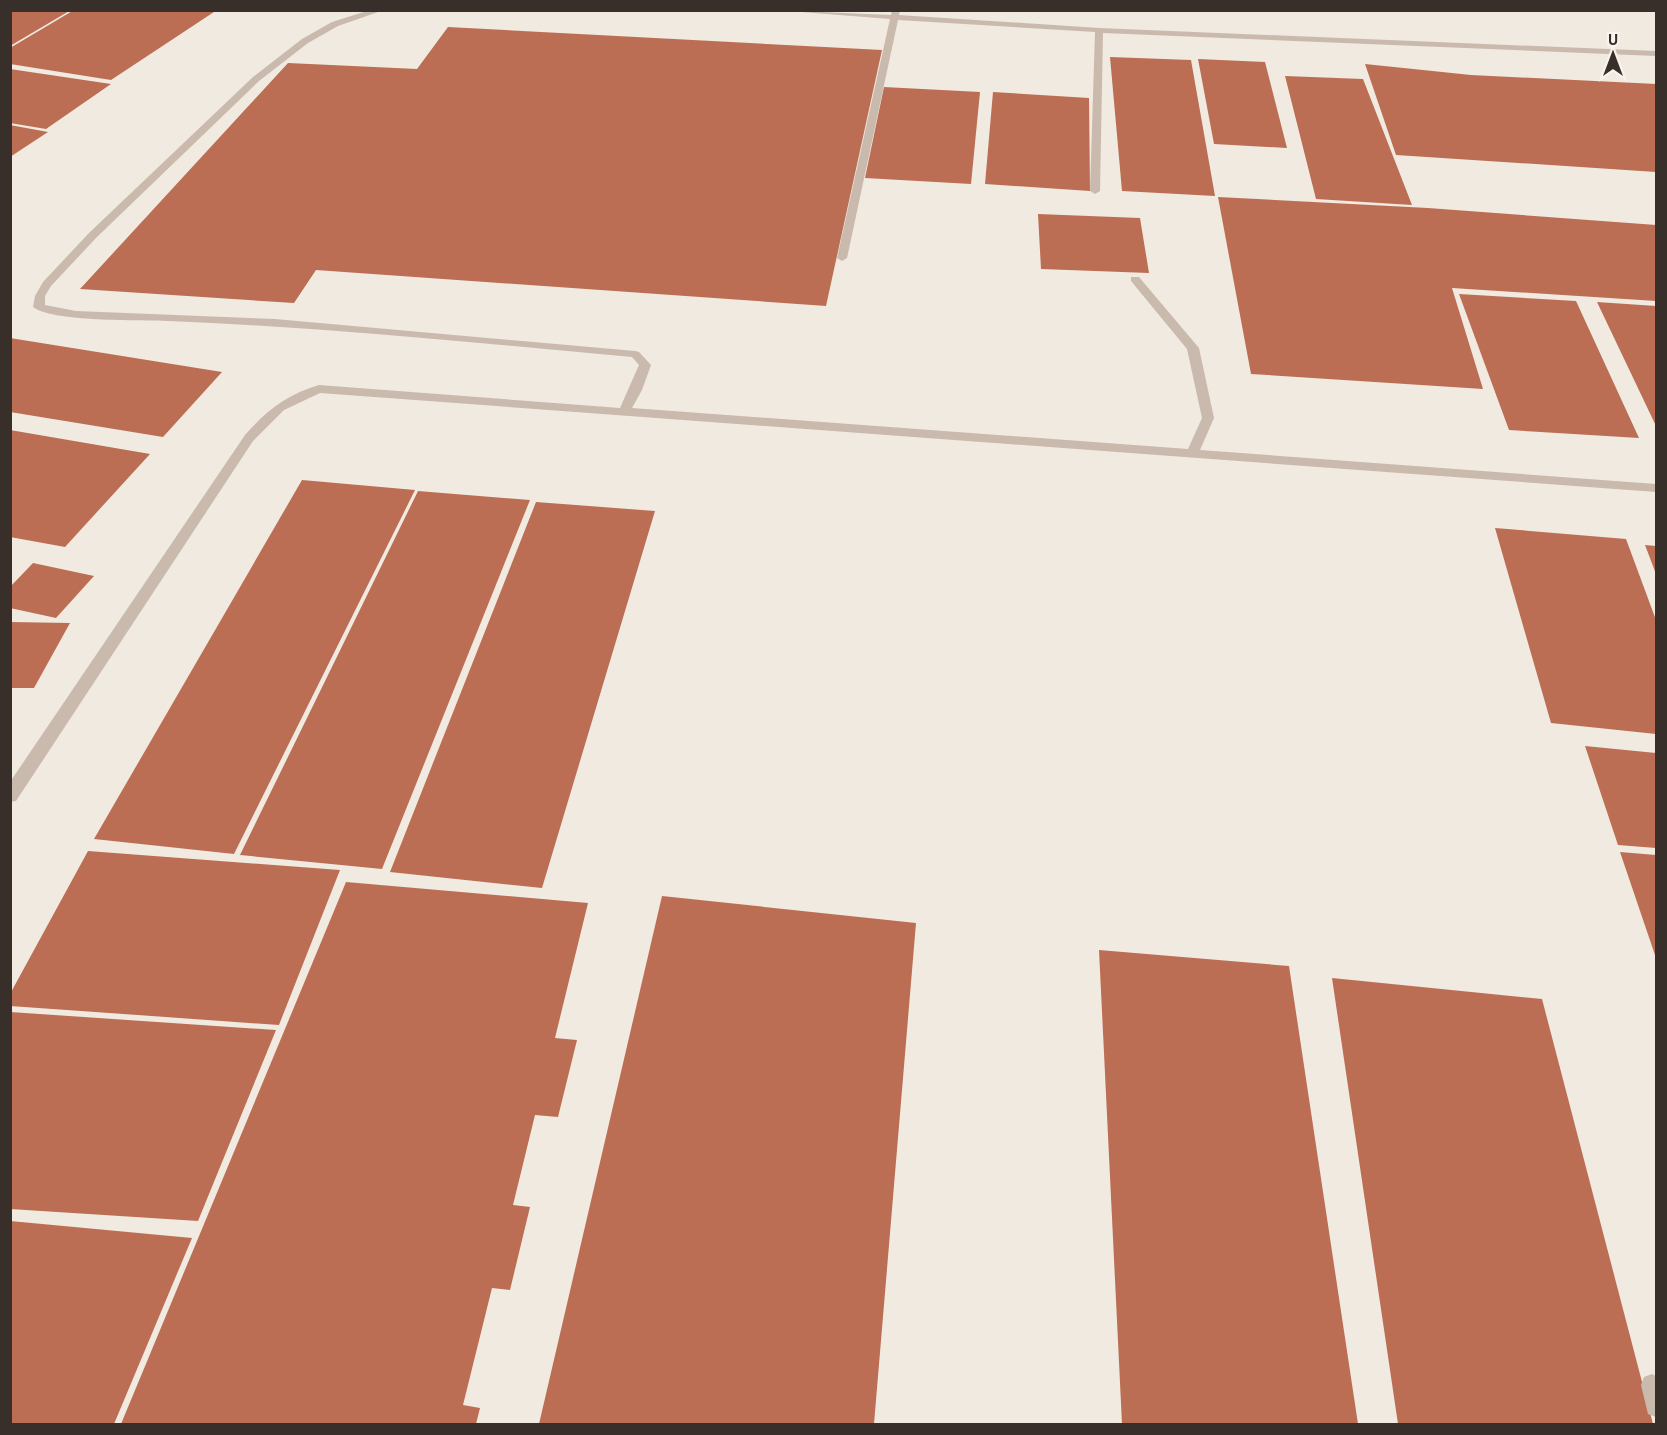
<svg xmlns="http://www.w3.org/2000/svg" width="1667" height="1435" font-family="'Alegreya Sans',sans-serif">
	<rect width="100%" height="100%" fill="#f1eae0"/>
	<path fill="#bc6e54" d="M10 10H71L10 46Z
		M74 10H217L111 80 10 64V48Z
		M448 27 882 50 826 306 316 270 294 303 80 289 288 63 417 69Z
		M1110 57 1191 60 1215 196 1122 191Z
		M1198 59 1265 62 1287 148 1214 144Z
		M1365 64 1471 75 1656 84V172L1396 155Z
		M10 69 111 84 46 129 10 123Z
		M1285 76 1363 79 1412 205 1316 199Z
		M884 87 980 92 971 184 865 178Z
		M993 92 1089 98 1090 191 985 184Z
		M10 125 48 132 10 157Z
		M1218 197 1428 208 1656 225V301L1452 288 1483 389 1251 374Z
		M1038 214 1140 218 1149 273 1041 269Z
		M1459 294 1576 301 1639 438 1509 430Z
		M1597 302 1656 306V426Z
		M10 338 222 372 163 437 10 412Z
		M10 430 150 454 65 547 10 537Z
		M302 480 415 490 234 854 94 839Z
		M418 491 530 500 382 869 240 855Z
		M536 502 655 511 542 888 390 872Z
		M1495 528 1626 539 1656 620V734L1551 723Z
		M1645 545 1656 546V574Z
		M33 563 94 576 56 618 10 608V587Z
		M10 622 70 623 34 688H10Z
		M1585 746 1656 753V848L1618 845Z
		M88 851 340 870 279 1025 10 1006V994Z
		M1620 852 1656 855V958Z
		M346 882 588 903 555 1038 577 1040 558 1117 535 1115 513 1205 530 1207 510 1290 492 1288 463 1405 480 1408 476 1424H121Z
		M662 896 916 923 874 1424H539Z
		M1099 950 1289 966 1358 1424H1122Z
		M1332 978 1542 999 1653 1424H1398Z
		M10 1012 276 1030 198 1221 10 1209Z
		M10 1221 192 1238 114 1424H10Z"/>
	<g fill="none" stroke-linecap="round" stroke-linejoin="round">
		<path fill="#c9baad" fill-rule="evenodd" d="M370 10H384L338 26 308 43 259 81 97 237 51 286 45 296V305L76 311 275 319 635 351 639 352 651 365 642 390 632 408 1188 449 1202 418 1187 349 1131 281V277H1139L1199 348 1214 418 1200 450 1656 484V492L320 393 284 410 253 441 16 801 10 802V782L245 435C266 411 287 394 319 385L620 408 639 365 632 357C477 343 323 327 168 321 142 320 51 322 33 307L35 296 43 282 89 233 253 77 302 39 332 22Z
			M776 10 891 15 892 10H900L899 15 1099 28 1656 51V56L1103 33 1100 191 1095 194 1090 191 1095 32 898 20 847 258 842 261 837 258 890 19Z
			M1652 1374 1656 1376V1417L1648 1414 1641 1385 1644 1377Z"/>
	</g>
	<rect width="1667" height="1435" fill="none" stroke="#382f2b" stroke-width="24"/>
	<g transform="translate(1613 54)" stroke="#f9f3ed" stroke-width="4.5" paint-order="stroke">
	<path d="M0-4.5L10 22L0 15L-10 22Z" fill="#382f2b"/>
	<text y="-9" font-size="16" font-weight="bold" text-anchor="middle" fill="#382f2b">U</text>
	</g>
</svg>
